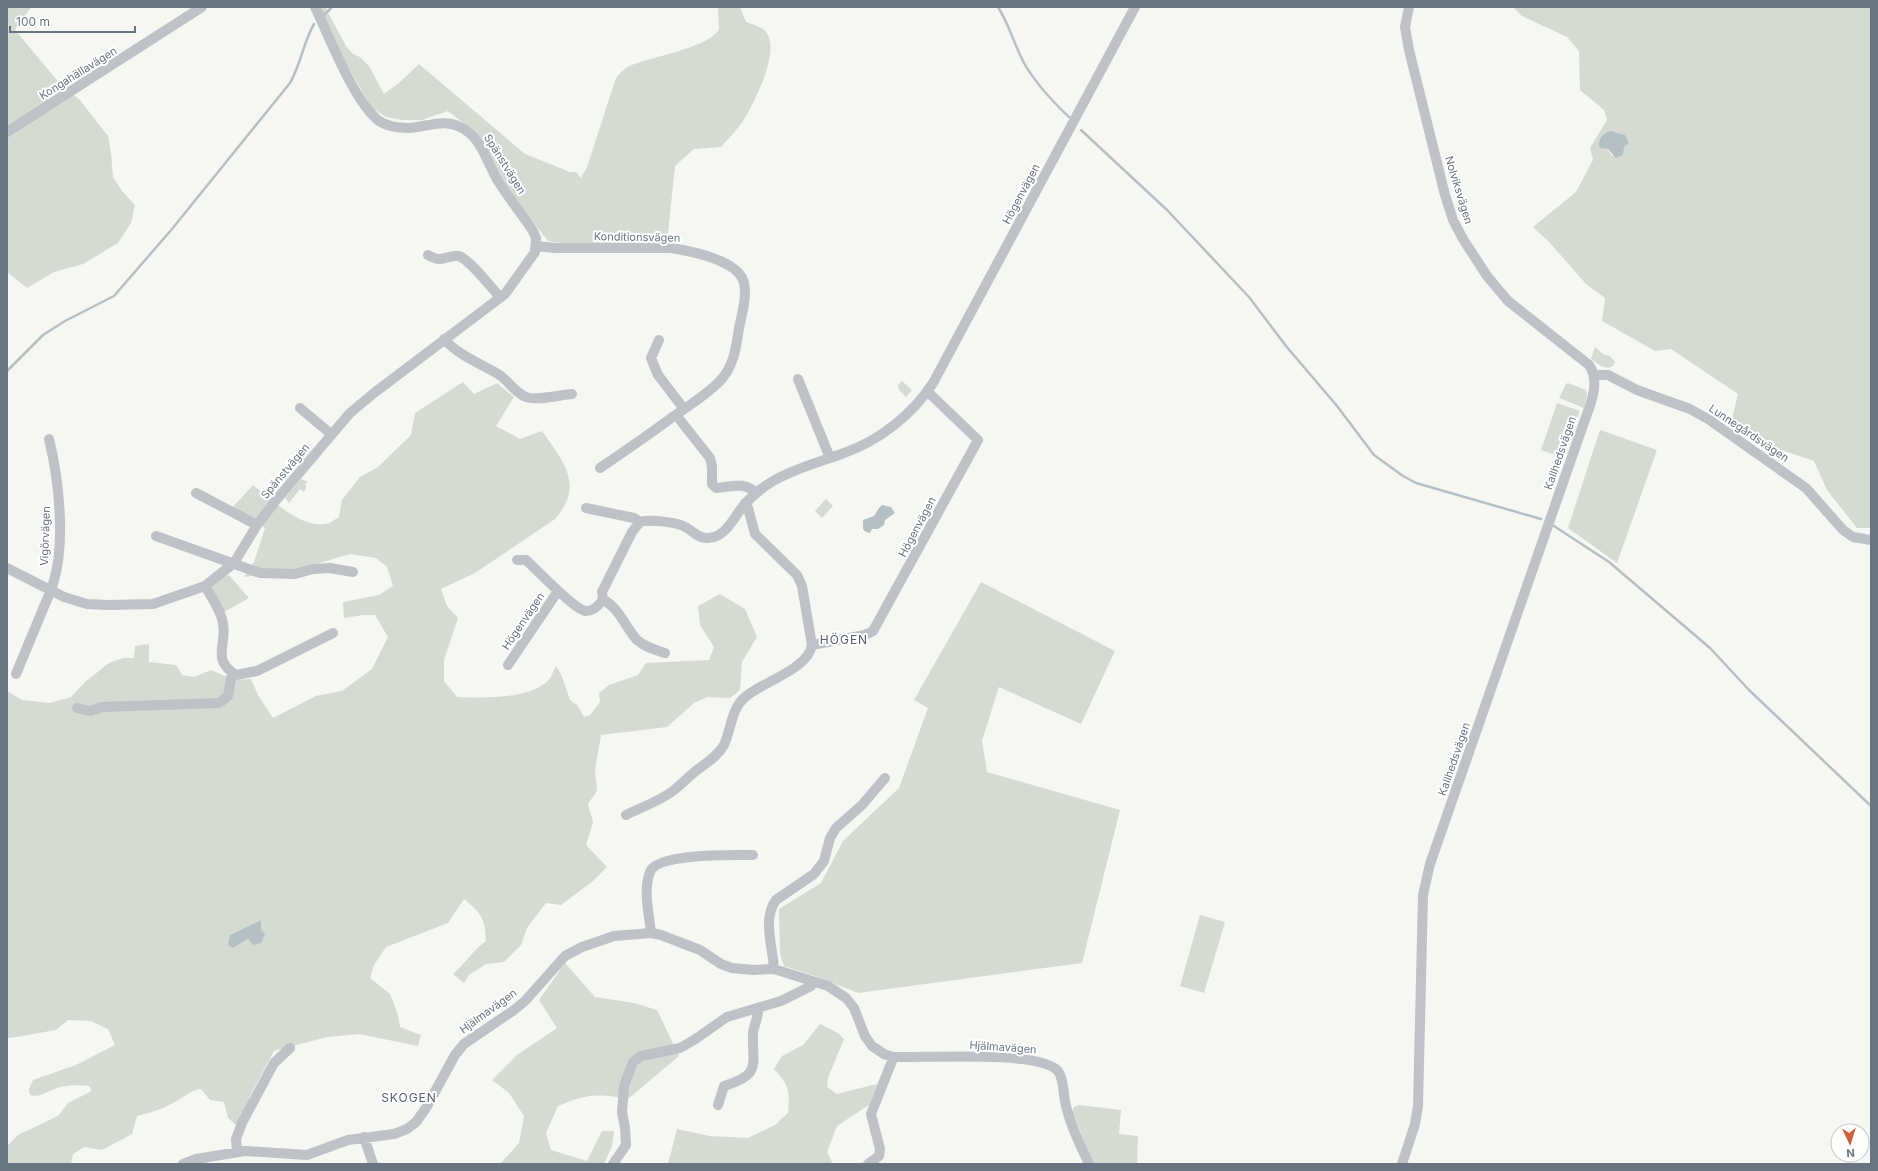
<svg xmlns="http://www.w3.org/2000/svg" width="1878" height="1171" font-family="Inter,sans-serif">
	<rect width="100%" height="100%" fill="#f6f6f3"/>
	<path fill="#d5dad3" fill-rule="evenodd" d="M7 7H31L15 30 61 85 79 99 108 136 111 153 113 177 122 191 135 205 131 223 118 243 83 264 54 272 27 288 7 272Z
		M320 7H325L346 46 353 54 360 57 369 66 384 94 400 82 419 64 525 154 570 172H576L581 178 587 167 616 78C619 74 623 70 627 67 651 56 703 50 719 30L718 7H740L746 22C751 24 759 26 763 29 785 45 753 105 743 121 737 130 728 139 721 147L694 149 675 166 667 243H561L548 241 506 187 470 128 448 111 422 120H402L386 117 372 108 342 57Z
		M1513 7H1871V528H1857L1827 490 1814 461 1773 447 1731 423 1738 394 1671 349 1655 351 1602 321 1605 298 1586 284 1550 243 1533 227 1576 192 1593 160 1590 148 1607 120 1604 110 1580 90 1579 51 1567 37 1522 16ZM1615 132 1622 134 1625 145 1612 156C1609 149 1603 146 1598 141Z
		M1595 347 1603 354 1610 356 1615 362 1613 366 1608 368 1601 366 1591 359Z
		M902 381 912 390 906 397 899 390 898 385Z
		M463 382 474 394 497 383 514 397 496 426 520 439 542 431C563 461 585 485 555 519L475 573 441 589 447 606 458 618 444 660V681L457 697C482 698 524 699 544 684 550 681 553 672 556 666L561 674 570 700 577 705 584 717 590 715 600 702 599 693 609 685 638 675 646 663 709 660 714 647 700 625 698 606 720 594 745 609 757 637 742 662 740 690 730 698 707 697 694 703 667 727 601 735 595 770 597 791 588 804 593 822 586 845 607 867 593 881 561 905 546 903 527 928 521 945 504 962 486 964 469 975 464 983 453 974C466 963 472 951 486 941 485 918 482 914 464 899L448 923 386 947 374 965 370 978 390 994 398 1015 400 1027 421 1035 418 1046 359 1034 327 1037 274 1051 249 1098V1104L236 1125 228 1118 224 1102 210 1100 201 1089C190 1090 182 1099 173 1103 162 1109 150 1113 137 1116L132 1134 102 1150 84 1147 73 1154 71 1164H7V1146L18 1135 58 1116 68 1103 90 1092 91 1089 89 1086C79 1085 69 1085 60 1087 50 1090 40 1098 30 1095L29 1089 33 1080 76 1065 115 1045 108 1029 91 1021 68 1020 56 1030 10 1038 7 1037V691L22 700 50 703 71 697 85 682 109 663 123 658H134L135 646 149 644V662L176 665 182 675 194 677 211 670 234 680 251 679 258 695 273 718 316 696 342 691 372 669 388 637 375 615H363L344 618 343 602 379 595 393 586 387 567 376 558 350 554 296 570 244 577 254 562 265 528 233 507 253 485C273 500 298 527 325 524 330 524 335 519 339 517L342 500 360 477 378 467 411 435 415 413ZM261 920V930L254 945 248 939 233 948 230 935Z
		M1568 383 1586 390 1587 395 1584 408 1559 398 1566 384Z
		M1557 403 1580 411 1564 458 1541 450Z
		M1600 430 1657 450 1617 563 1568 528Z
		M301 479 308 482 305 484 306 488 304 492 300 489 289 503 285 498Z
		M826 499 833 506 822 518 815 511Z
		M229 575 249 598 224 612 212 591V587L224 577Z
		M981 582 1115 651 1081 724 999 687 982 741 987 772 1120 810 1082 963 858 993 812 975 784 966 780 954 779 909 821 883 843 841 899 788 928 708 914 700Z
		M1200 915 1225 922 1204 993 1180 986Z
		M565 963 595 997 634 1003 657 1010 679 1056 628 1099C598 1093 586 1094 558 1106L546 1133 551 1150 587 1161 602 1131H614L612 1146 604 1164H500L519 1143 524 1116 509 1093 492 1080 517 1055 557 1028 539 1000Z
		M820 1024 838 1033 844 1039 828 1078 827 1087 837 1094 877 1084 869 1105 837 1126 827 1152 833 1164H668L677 1129 710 1136 748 1138 775 1125 788 1113C790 1089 789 1086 774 1069L782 1056 803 1045Z
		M1079 1105 1121 1110 1119 1134 1138 1136 1137 1164H1094L1072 1112 1074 1107Z"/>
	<path fill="#b6c0c4" d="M1611 131 1625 135 1629 143 1624 147 1623 155 1616 158 1608 149 1600 148C1596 141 1603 133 1611 131Z
		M882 505 891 507 895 513 885 520 884 525 878 529H872L870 533 866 532 863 529V520L874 516 879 508Z
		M261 920V930L265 934 261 943 253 945 248 939 233 948 228 945 230 935Z"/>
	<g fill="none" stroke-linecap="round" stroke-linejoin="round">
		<path stroke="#b6c0c4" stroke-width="2.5" d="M998 7C1009 24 1014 44 1024 63 1036 84 1051 100 1069 117
			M324 15 332 7
			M1081 130 1167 210 1249 297 1286 346 1337 406 1374 455 1403 476 1416 483 1541 519
			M7 371 43 335 65 321 114 296 172 229 290 83C301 64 303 43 314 24
			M1554 526 1609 562 1710 648 1749 690 1871 806"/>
		<path stroke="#bec1c5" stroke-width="10" d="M7 132 202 7
			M537 246 555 248H671C690 251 739 260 744 283 747 297 742 314 739 328 736 348 734 366 720 381 706 395 690 405 674 416 650 434 625 451 600 468
			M428 255C443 264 444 255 458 256 469 258 491 288 500 297
			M444 339C458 355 479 363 498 374 508 380 514 392 526 397 536 401 560 395 572 394
			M659 340 651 358 658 375 684 409
			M1594 375H1608L1637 390 1690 409 1708 419 1806 488 1843 530 1853 537 1871 540
			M798 379 830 458
			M300 408 331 434
			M680 420 710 458 712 466V484L716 488C731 487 744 481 756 493
			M196 493 257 525
			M586 508 634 518 640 522
			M156 536 260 573 295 574 313 569 330 568 353 572
			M517 560H526C536 569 574 609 585 611 592 612 599 605 603 600L602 592 632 532 640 522C650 519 678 522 687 528 694 532 699 539 708 538 727 537 734 516 745 504 753 495 763 487 773 481 795 468 820 462 844 453 879 441 913 414 933 383L1135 7
			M7 568 64 597 87 604 109 605 153 604 205 586 234 563 257 525 277 499 350 413 374 393 505 294 535 252 536 238 533 231C522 214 509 199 498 181 487 163 483 141 464 129 445 117 428 127 408 128 398 128 387 126 379 121 354 102 329 36 315 7
			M205 586C211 597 221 610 223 623 227 647 211 659 236 675L257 671 333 633
			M603 600C618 606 626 628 637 640 645 647 655 650 665 653
			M812 645 865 635 873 631 978 440 928 392
			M508 665 558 591
			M16 674C25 652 34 631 43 609 46 601 51 592 53 584 66 543 59 480 49 439
			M77 708 90 711 102 707 219 703 228 696 232 672
			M626 815C640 808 657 802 670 793 678 788 684 781 691 775 702 765 716 759 724 745 731 730 731 710 744 698 761 682 808 670 812 645L802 586 797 575 755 534 748 508 745 503
			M651 933C649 914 643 890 650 872 657 853 734 855 753 855
			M774 969C773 947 762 919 776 900L814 874 824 861 830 838 836 828 862 805 885 778
			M718 1105 724 1086C762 1074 752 1066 753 1033 754 1024 759 1017 758 1008
			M364 1137 373 1164
			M237 1152 236 1139 242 1123 274 1063 290 1048
			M183 1164 196 1159 245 1151 307 1155 348 1140 394 1134 407 1129 416 1122 426 1108 455 1055 464 1044 514 1010 525 1001 565 956 582 947 614 936 651 933 661 935 700 950 721 964 732 968 753 970 774 969 828 986 846 998 854 1008 865 1036 872 1046 884 1054 893 1057C923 1058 1041 1050 1058 1071 1064 1079 1063 1092 1065 1101 1069 1123 1080 1144 1089 1164
			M613 1164 626 1145 625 1128 622 1112 624 1086 633 1062 641 1056 680 1048 694 1040 727 1017 781 1001 811 986 812 982
			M868 1164 879 1156 880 1149 871 1114 892 1061 893 1057
			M1402 1164 1415 1124 1418 1106 1423 895 1430 864 1582 428C1588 410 1602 383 1589 365L1508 301 1487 276 1463 239 1453 220 1445 195 1409 50 1405 27 1409 7"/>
	</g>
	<g text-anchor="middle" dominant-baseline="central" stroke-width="4" stroke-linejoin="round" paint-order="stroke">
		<g font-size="11" fill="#687581" stroke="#fff">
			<text transform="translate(78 73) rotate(-32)">Kongahällavägen</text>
			<text transform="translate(505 164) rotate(58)">Spänstvägen</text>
			<text transform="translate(1459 190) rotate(73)">Nolviksvägen</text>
			<text transform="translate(1021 194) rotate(-62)">Högenvägen</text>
			<text transform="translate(637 237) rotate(1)">Konditionsvägen</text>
			<text transform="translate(1749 433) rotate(34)">Lunnegårdsvägen</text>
			<text transform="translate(1560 453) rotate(-71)">Kallhedsvägen</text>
			<text transform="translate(285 471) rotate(-50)">Spänstvägen</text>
			<text transform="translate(917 527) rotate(-62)">Högenvägen</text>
			<text transform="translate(45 536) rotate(-88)">Vigörvägen</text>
			<text transform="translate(523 621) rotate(-56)">Högenvägen</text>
			<text transform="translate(1454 759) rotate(-71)">Kallhedsvägen</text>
			<text transform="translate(488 1011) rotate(-36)">Hjälmavägen</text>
			<text transform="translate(1003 1047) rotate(4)">Hjälmavägen</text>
		</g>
		<g font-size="12" letter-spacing="1" fill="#555f67" stroke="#fff">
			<text x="844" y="639">HÖGEN</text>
			<text x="409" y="1097">SKOGEN</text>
		</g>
	</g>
	<rect width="1878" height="1171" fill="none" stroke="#687581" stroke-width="16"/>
	<g transform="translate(1850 1143) rotate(176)"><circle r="19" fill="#ffffff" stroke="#c3c8cd"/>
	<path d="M0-3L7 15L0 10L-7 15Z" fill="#d06039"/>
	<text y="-6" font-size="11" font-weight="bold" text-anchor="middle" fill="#687581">N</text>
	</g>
	<path d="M10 26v6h125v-6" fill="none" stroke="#687581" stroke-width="2"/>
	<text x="16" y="26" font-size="12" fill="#687581" stroke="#ffffff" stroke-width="3" paint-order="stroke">100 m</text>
</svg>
